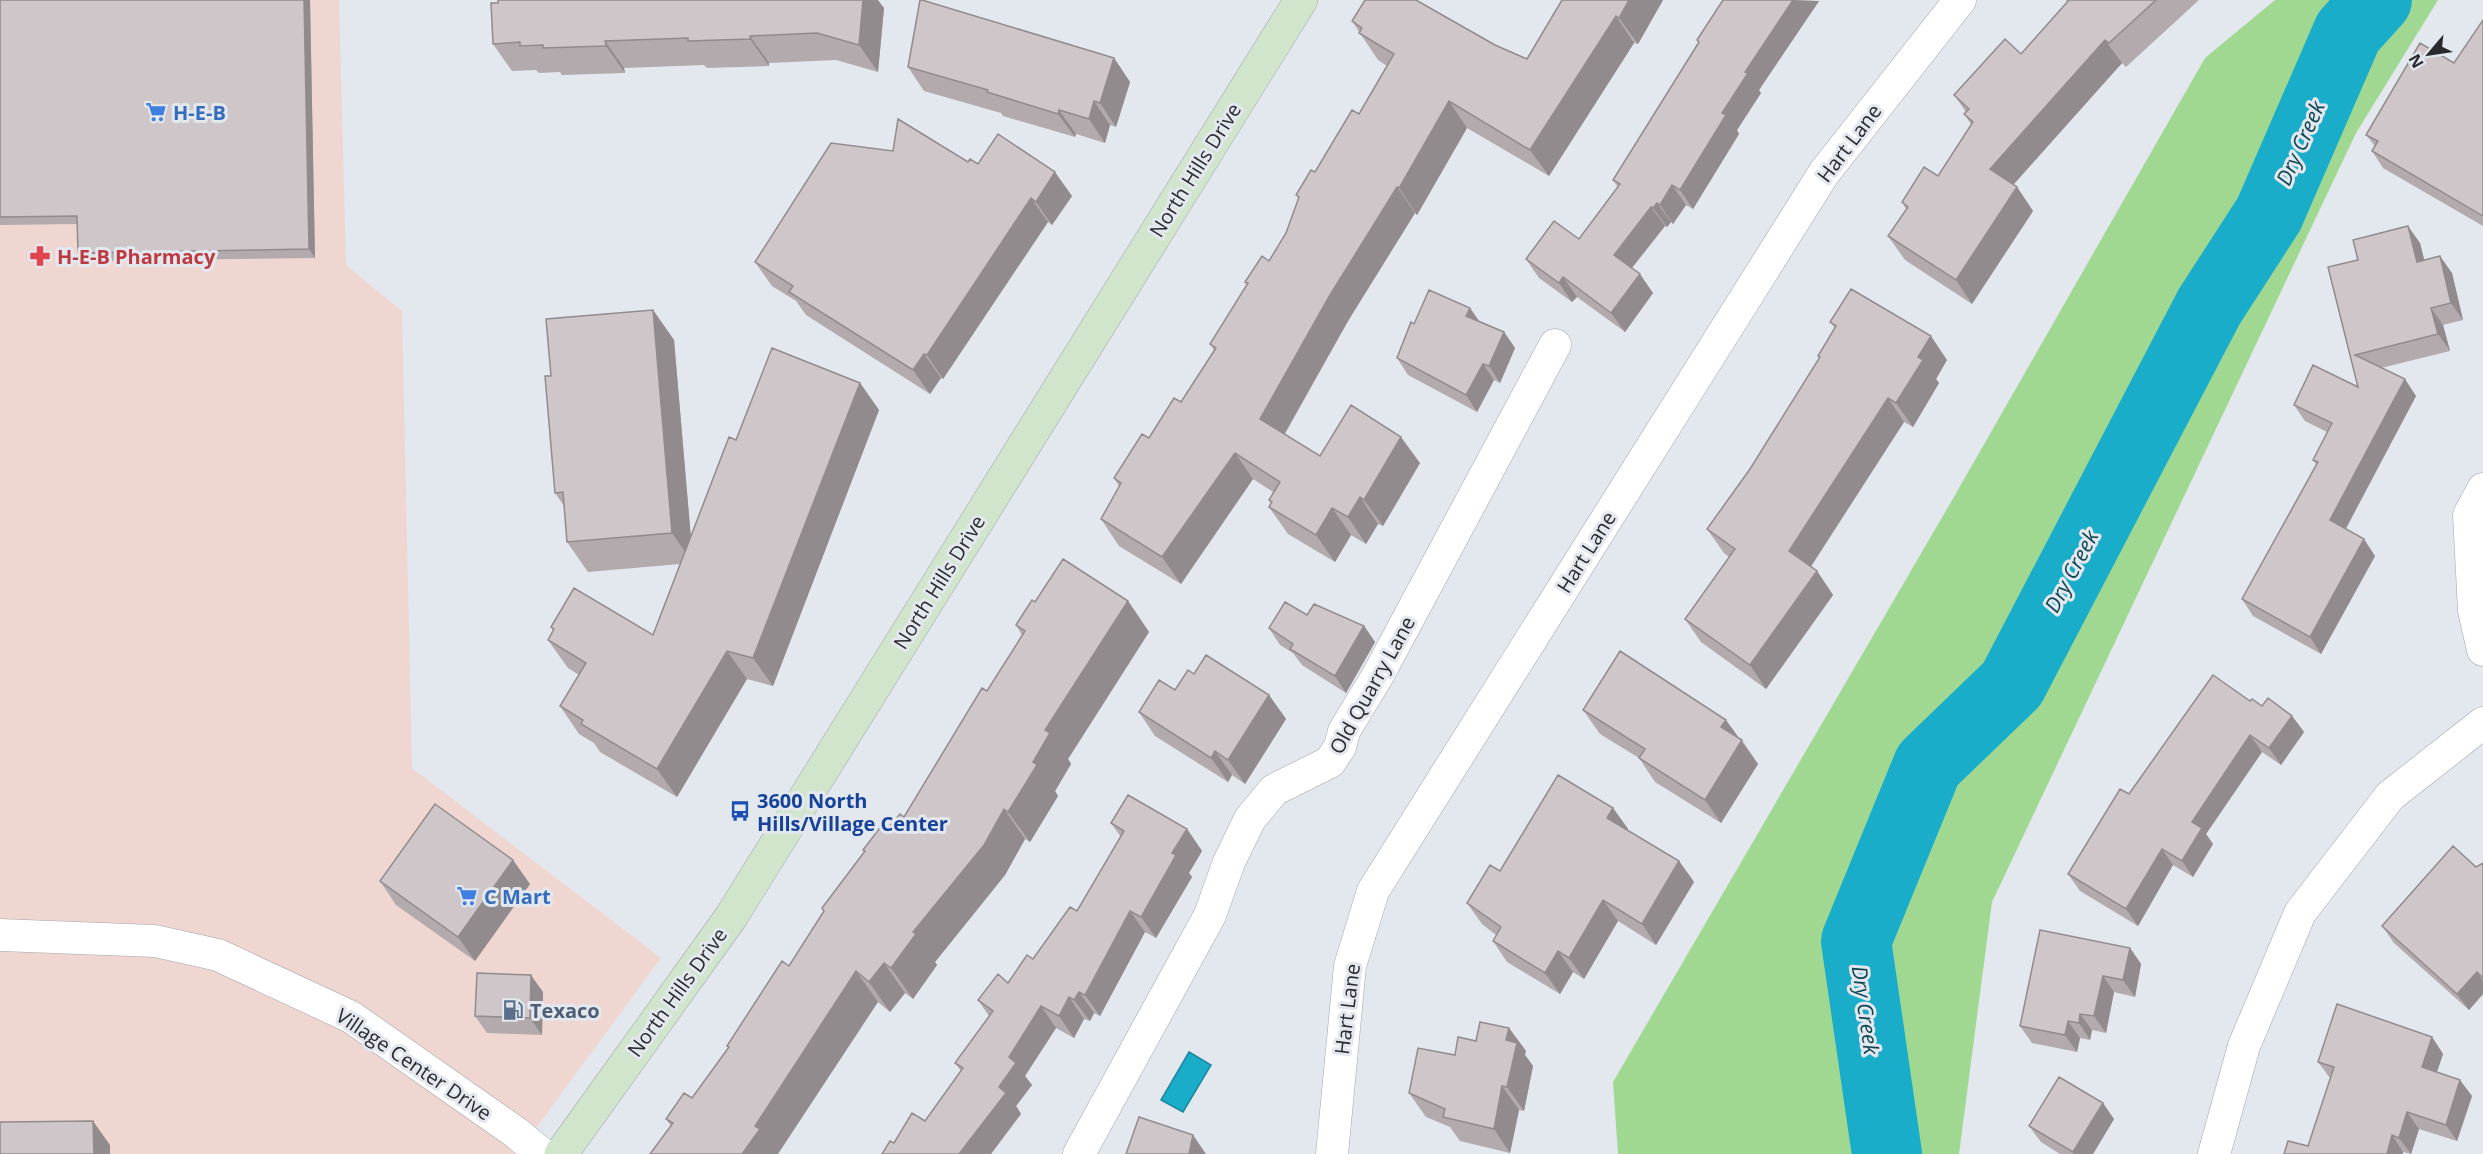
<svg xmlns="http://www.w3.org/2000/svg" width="2483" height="1154" font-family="'Open Sans',sans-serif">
	<rect width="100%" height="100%" fill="#e3e7ee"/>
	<path fill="#f0d6d1" d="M0 0H339L346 265 402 311 412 768 661 958 517 1154H0Z"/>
	<path fill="#a0d892" d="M2275 0H2438L2356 133 1992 902 1959 1154H1618L1613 1082 1951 502 2205 58Z"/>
	<path fill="#1aadca" stroke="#1e869b" stroke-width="1.5" d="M1189 1052 1211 1065 1183 1112 1161 1100Z"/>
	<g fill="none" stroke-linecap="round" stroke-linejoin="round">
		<path stroke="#1aadca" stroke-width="70" d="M1887 1154 1856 941 1928 765 2012 684 2209 307 2269 214 2348 32 2377 0"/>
		<g stroke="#a1a5ab" stroke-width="33">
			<path id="street" d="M2483 489 2469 515 2474 611 2483 650
				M0 935 155 941 218 955 351 1017 515 1132 542 1154
				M1079 1154 1210 915 1229 862 1250 819 1274 790 1330 762 1340 747 1344 731 1377 677 1555 345
				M1332 1154 1350 966 1373 891 1824 173 1960 0
				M2214 1154 2244 1046 2300 913 2390 796 2483 723"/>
		</g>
		<g stroke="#a1a5ab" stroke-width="34">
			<path id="secondary" d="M561 1154 731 917 1301 0"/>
		</g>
		<use href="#street" stroke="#fff" stroke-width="32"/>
		<use href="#secondary" stroke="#d0e5cc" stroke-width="33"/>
	</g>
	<path fill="#b2aaad" d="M0 0H310L315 258 84 261 78 253 77 224 0 225Z
		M1562 0H1663L1638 44 1634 43 1549 176 1467 128 1417 215 1415 213 1348 321 1285 434 1320 456 1420 463 1383 526 1378 524 1366 544 1351 535 1335 562 1288 534 1269 507 1271 504 1269 500 1273 492 1253 479 1181 584 1119 546 1101 519 1119 486 1114 478 1181 402 1214 350 1210 344 1247 285 1245 282 1269 261 1286 233 1299 199 1296 195 1315 172 1359 114 1387 66 1378 60 1352 21 1495 45 1527 59Z
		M1723 0 1819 1 1759 90 1761 93 1737 130 1739 134 1693 209 1686 205 1673 224 1671 222 1667 227 1665 226 1632 268 1653 293 1625 332 1577 297 1572 302 1539 278 1526 259 1579 239 1618 187 1613 180 1699 43 1697 40Z
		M2066 0H2199L2126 67 2122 63 2013 185 2017 187 2033 211 1972 304 1905 260 1888 236 1906 209 1902 202 1938 176 1971 124 1964 114 1966 112 1954 95 2021 54 2067 2Z
		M884 8 878 72 836 60 769 63V66L707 68 704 65 624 68 625 73 562 75 560 72 539 73 536 70 512 71 493 44Z
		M2483 20V226L2383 168 2372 151 2375 146 2366 135 2454 63Z
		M1114 58 1130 82 1116 127 1110 125 1105 143 1076 134 1075 137 1003 116 1001 113 924 91 908 67Z
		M968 162 978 164 1072 196 1052 225 1048 222 943 379 941 378 930 394 806 315 796 301 772 286 755 262Z
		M2420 243 2424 260 2452 273 2463 320 2443 325 2450 351 2381 368 2416 396 2346 529 2375 556 2321 654 2253 616 2242 599 2316 464 2313 460 2327 432 2305 421 2294 405 2358 387 2328 267Z
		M1470 308 1479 321 1504 332 1515 348 1500 383 1494 380 1477 412 1408 375 1397 358 1414 324Z
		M653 310 674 340 691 537 736 440 860 383 879 410 773 686 747 679 677 797 600 752 594 743 579 734 560 706 579 675 568 668 548 640 553 631 551 627 653 635 680 564 588 572 567 542 564 506 555 493 551 376Z
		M1830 322 1947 360 1936 379 1939 383 1913 427 1904 422 1811 567 1817 571 1833 595 1766 689 1701 642 1685 619 1729 557 1724 553 1707 529 1750 469 1820 358 1818 356 1835 328Z
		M1128 601 1149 632 1068 759 1071 764 1055 791 1058 796 1030 842 1025 839 1005 875 935 962 937 965 913 999 905 993 890 1012 878 1002 671 1126 666 1119 692 1098 728 1048 727 1046 789 966 824 911 822 908 864 852 863 850 904 817 987 691 1022 635 1016 625 1035 602Z
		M1307 615 1364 626 1375 642 1346 693 1302 665 1293 653 1280 645 1269 628Z
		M1194 674 1269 695 1286 719 1245 784 1232 775 1228 782 1155 736 1139 712 1175 690Z
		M2262 706 2292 716 2304 732 2281 765 2262 752 2206 834 2213 844 2193 877 2173 865 2138 926 2080 891 2068 874 2129 794Z
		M1583 710 1739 739 1742 740 1758 764 1721 823 1655 782 1639 758 1600 734Z
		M1613 808 1628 829 1627 830 1679 861 1694 882 1656 945 1618 921 1584 979 1573 972 1560 994 1507 962 1493 941 1496 935 1482 924 1467 903 1500 871Z
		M1111 823 1187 829 1202 851 1189 873 1192 877 1156 938 1145 932 1100 1016 1094 1013 1090 1021 1084 1019 1074 1038 1056 1028 1025 1076 1032 1085 1016 1106 1021 1114 882 1154 894 1143 925 1121 961 1071 955 1063 989 1016 978 1000 1008 983 1033 959 1077 911 1121 837Z
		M2483 863V994L2469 1010 2394 943 2382 926Z
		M380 881 530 884 475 961 396 905Z
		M2130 948 2141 964 2135 997 2114 992 2106 1033 2092 1030 2090 1040 2080 1038 2077 1052 2032 1043 2020 1026Z
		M543 992 542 1035 487 1033 475 1016Z
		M1509 1028 1526 1051 1525 1055 1533 1066 1524 1111 1519 1110 1510 1153 1460 1141 1450 1127 1426 1117 1409 1093 1455 1055 1476 1041Z
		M2432 1037 2443 1054 2437 1072 2472 1096 2457 1141 2419 1129 2411 1154 2403 1152 2330 1078 2318 1062Z
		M2114 1119 2093 1154H2060L2041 1142 2029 1126Z"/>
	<path fill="#918b8d" d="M304 0H310L315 258 309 249Z
		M863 0H878L884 8 878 72 859 45Z
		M1629 0H1663L1638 44 1619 18Z
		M1793 0 1819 1 1759 90 1761 93 1737 130 1739 134 1693 209 1680 190 1745 72Z
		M1616 16 1634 43 1549 176 1530 150Z
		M750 36 769 63V66L750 39Z
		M2105 40 2122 63 2006 193 1990 169Z
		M605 41 624 68 625 73 606 46Z
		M1114 58 1130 82 1116 127 1100 103Z
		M1094 101 1110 125 1105 143 1089 119Z
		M1449 101 1467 128 1417 215 1399 188Z
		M1059 110 1076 134 1075 137 1058 114Z
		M1055 172 1072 196 1052 225 1036 202Z
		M1672 185 1686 205 1673 224 1660 205Z
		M1397 187 1415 213 1348 321 1278 445 1260 419 1330 295Z
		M2017 187 2033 211 1972 304 1956 280Z
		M1031 198 1048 222 943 379 927 355Z
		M1657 203 1671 222 1667 227 1653 208Z
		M1651 207 1665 226 1627 274 1614 255Z
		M2408 226 2420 243 2429 279 2417 262Z
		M2440 256 2452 273 2463 320 2451 303Z
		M1640 274 1653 293 1625 332 1611 313Z
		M1563 277 1577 297 1572 302 1559 283Z
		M1470 308 1481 324 1466 316Z
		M2431 308 2443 325 2450 351 2438 334Z
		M653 310 674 340 693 563 672 533Z
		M1504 332 1515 348 1500 383 1489 366Z
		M1931 336 1947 360 1936 379 1939 383 1913 427 1896 403 1918 357Z
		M924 354 941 378 930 394 913 370Z
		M1483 364 1494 380 1477 412 1466 395Z
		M2405 379 2416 396 2341 537 2330 520Z
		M860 383 879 410 773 686 753 658Z
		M1888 398 1904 422 1805 575 1789 551Z
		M1401 437 1420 463 1383 526 1364 500Z
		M1235 453 1253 479 1181 584 1162 557Z
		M1360 497 1378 524 1366 544 1348 517Z
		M1332 508 1351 535 1335 562 1316 535Z
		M2364 539 2375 556 2321 654 2310 637Z
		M1817 571 1833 595 1766 689 1750 665Z
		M1128 601 1149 632 1068 759 1071 764 1055 791 1058 796 1030 842 1008 812 1045 730Z
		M1364 626 1375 642 1346 693 1335 676Z
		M727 651 747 679 677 797 657 769Z
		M1269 695 1286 719 1245 784 1228 760Z
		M2292 716 2304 732 2281 765 2269 748Z
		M1726 720 1758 764 1721 823 1705 800 1721 727Z
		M2250 735 2262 752 2206 834 2213 844 2193 877 2182 861 2192 822Z
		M1215 751 1232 775 1228 782 1211 758Z
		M1613 808 1628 829 1622 839 1607 818Z
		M1004 809 1025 839 1005 875 935 962 937 965 913 999 891 968 913 932Z
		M1187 829 1202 851 1189 873 1192 877 1156 938 1141 917 1172 853Z
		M2162 849 2173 865 2138 926 2126 909Z
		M513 860 530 884 475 961 458 937Z
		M1679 861 1694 882 1656 945 1642 924Z
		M1603 900 1618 921 1584 979 1569 958Z
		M1130 911 1145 932 1100 1016 1085 995Z
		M2130 948 2141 964 2135 997 2123 980Z
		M1558 951 1573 972 1560 994 1545 973Z
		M884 963 905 993 890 1012 869 982Z
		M856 971 878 1002 778 1154H742L755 1126Z
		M2477 972 2483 981V994L2469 1010 2457 994Z
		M531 975 543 992 542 1035 530 1018Z
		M2103 976 2114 992 2106 1033 2094 1016Z
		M1079 992 1094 1013 1090 1021 1074 1000Z
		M1069 997 1084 1019 1074 1038 1059 1016Z
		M1041 1006 1056 1028 1025 1076 1032 1085 1016 1106 1021 1114 991 1154H959L999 1087 1009 1057Z
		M2080 1014 2092 1030 2090 1040 2079 1023Z
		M2068 1021 2080 1038 2077 1052 2065 1035Z
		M1509 1028 1526 1051 1525 1055 1533 1066 1524 1111 1507 1087 1506 1040Z
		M2432 1037 2443 1054 2433 1083 2422 1067Z
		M2460 1080 2472 1096 2457 1141 2446 1125Z
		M1502 1086 1519 1110 1510 1153 1494 1129Z
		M2103 1103 2114 1119 2093 1154H2074L2073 1152Z
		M2407 1112 2419 1129 2411 1154 2399 1138Z
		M93 1121 110 1145V1154H94Z
		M1193 1135 1206 1154H1189Z
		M2392 1135 2403 1152V1154H2387Z"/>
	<path fill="#cfc6c9" stroke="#918b8d" stroke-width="1.5" d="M0 0H304L309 249 78 253 77 216 0 217Z
		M498 0H863L859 45 817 33 750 36V39L688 41V38L605 41 606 46 543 48V45L520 46V42L493 44 491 3H498Z
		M920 0H922L1114 58 1100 103 1094 101 1089 119 1059 110 1058 114 987 92 988 90 908 67Z
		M1365 0H1416L1495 45 1527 59 1562 0H1629L1619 18 1616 16 1530 150 1449 101 1399 188 1397 187 1330 295 1260 419 1320 456 1351 405 1401 437 1364 500 1360 497 1348 517 1332 508 1316 535 1269 507 1272 502 1269 500 1280 482 1235 453 1162 557 1101 519 1121 483 1114 478 1142 434 1149 438 1174 398 1181 402 1216 348 1210 344 1248 283 1245 282 1262 256 1269 261 1286 233 1299 197 1296 195 1311 170 1315 172 1352 110 1359 114 1394 54 1359 33 1362 28 1352 21Z
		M1723 0H1793L1745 72 1748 73 1722 113 1726 115 1680 190 1672 185 1660 205 1657 203 1653 208 1651 207 1614 255 1640 274 1611 313 1563 277 1559 283 1526 259 1554 221 1579 239 1620 184 1613 180 1699 42 1697 40Z
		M2069 0H2156L2109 43 2105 40 1990 169 2017 187 1956 280 1888 236 1908 207 1902 202 1924 167 1938 176 1973 122 1964 114 1969 109 1954 95 2005 39 2021 54Z
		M2483 20V216L2372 151 2378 141 2366 135 2420 43 2454 63Z
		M898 119 968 162 970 159 978 164 998 134 1055 172 1036 202 1031 198 927 355 924 354 913 370 789 292 793 286 755 262 831 143 893 151Z
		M2408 226 2417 262 2440 256 2451 303 2431 308 2438 334 2355 355 2405 379 2330 520 2364 539 2310 637 2242 599 2318 462 2313 460 2332 423 2294 405 2313 365 2358 387 2328 267 2358 260 2353 240Z
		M1851 289 1931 336 1918 357 1923 360 1896 403 1888 398 1789 551 1817 571 1750 665 1685 619 1735 549 1707 529 1750 469 1820 357 1818 356 1836 326 1830 322Z
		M1429 290 1470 308 1466 316 1504 332 1489 366 1483 364 1466 395 1397 358 1411 322 1414 324Z
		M653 310 672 533 567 542 563 492 555 493 545 376H551L546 319Z
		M772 348 860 383 753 658 727 651 657 769 581 724 583 720 560 706 586 663 548 640 554 629 551 627 574 588 653 635 729 437 736 440Z
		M1063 559 1128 601 1045 730 1050 733 1033 762 1037 765 1008 812 1004 809 984 845 913 932 916 934 891 968 884 963 869 982 856 971 755 1126 760 1129 742 1154H650L673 1123 666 1119 684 1093 692 1098 729 1047 727 1046 782 961 789 966 824 911 822 908 865 851 863 850 882 825 887 829 900 814 904 817 982 688 987 691 1025 631 1016 625 1032 600 1035 602Z
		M1285 602 1307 615 1314 604 1364 626 1335 676 1290 649 1293 644 1269 628Z
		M1620 651 1726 720 1721 727 1742 740 1705 800 1639 758 1645 749 1583 710Z
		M1206 655 1269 695 1228 760 1215 751 1211 758 1139 712 1159 680 1175 690 1188 670 1194 674Z
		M2213 675 2250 701 2252 699 2262 706 2268 698 2292 716 2269 748 2250 735 2192 822 2202 828 2182 861 2162 849 2126 909 2068 874 2120 789 2129 794Z
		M1558 775 1613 808 1607 818 1679 861 1642 924 1603 900 1569 958 1558 951 1545 973 1493 941 1501 927 1467 903 1490 865 1500 871Z
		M1128 795 1187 829 1172 853 1176 855 1141 917 1130 911 1085 995 1079 992 1074 1000 1069 997 1059 1016 1041 1006 1009 1057 1016 1063 999 1087 1006 1093 959 1154H882L890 1141 894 1143 912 1113 925 1121 963 1068 955 1063 993 1011 978 1000 998 974 1008 983 1027 955 1033 959 1070 907 1077 911 1124 831 1111 823Z
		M435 804 513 860 458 937 380 881Z
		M2453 846 2476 867 2483 863V978L2477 972 2457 994 2382 926Z
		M2040 930 2130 948 2123 980 2103 976 2094 1016 2080 1014 2079 1023 2068 1021 2065 1035 2020 1026Z
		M477 973 531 975 530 1018 475 1016Z
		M2337 1004 2432 1037 2422 1067 2460 1080 2446 1125 2407 1112 2399 1138 2392 1135 2387 1154H2284L2288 1141 2308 1146 2334 1067 2318 1062Z
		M1480 1022 1509 1028 1506 1040 1517 1043 1507 1087 1502 1086 1494 1129 1443 1117 1445 1109 1409 1093 1418 1048 1455 1055 1458 1037 1476 1041Z
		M2059 1077 2103 1103 2073 1152 2029 1126Z
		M1139 1117 1193 1135 1189 1154H1126Z
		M93 1121 94 1154H0V1122Z"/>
	<defs>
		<g id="supermarket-bare" transform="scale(1.62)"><path d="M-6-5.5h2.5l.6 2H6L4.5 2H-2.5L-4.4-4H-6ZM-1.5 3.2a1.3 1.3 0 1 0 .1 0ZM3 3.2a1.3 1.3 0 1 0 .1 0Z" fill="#3f7fe0" stroke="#e3e7ee" stroke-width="2.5" paint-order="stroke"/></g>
		<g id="pharmacy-bare" transform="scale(1.62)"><path d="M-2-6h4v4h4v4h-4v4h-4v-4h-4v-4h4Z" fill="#e0444e" stroke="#e3e7ee" stroke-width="2.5" paint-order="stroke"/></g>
		<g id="bus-bare" transform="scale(1.62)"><path d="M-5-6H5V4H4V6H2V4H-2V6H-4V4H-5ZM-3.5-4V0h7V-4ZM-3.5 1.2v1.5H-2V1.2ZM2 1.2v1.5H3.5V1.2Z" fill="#1a4fb4" stroke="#e3e7ee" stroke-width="2.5" paint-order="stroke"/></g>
		<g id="fuel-bare" transform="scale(1.62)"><path d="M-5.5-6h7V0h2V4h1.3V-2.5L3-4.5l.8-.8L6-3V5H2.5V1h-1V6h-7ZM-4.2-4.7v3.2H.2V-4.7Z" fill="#5c6f8a" stroke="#e3e7ee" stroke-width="2.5" paint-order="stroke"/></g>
	</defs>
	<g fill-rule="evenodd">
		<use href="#supermarket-bare" x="156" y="112"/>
		<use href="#pharmacy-bare" x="40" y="256"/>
		<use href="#bus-bare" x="740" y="811"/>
		<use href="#supermarket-bare" x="467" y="896"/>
		<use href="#fuel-bare" x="513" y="1010"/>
	</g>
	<g text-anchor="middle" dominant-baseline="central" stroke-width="6" stroke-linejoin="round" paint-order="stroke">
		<g font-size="20" font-weight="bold" fill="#366cbe" stroke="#e3e7ee" text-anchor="start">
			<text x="173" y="112">H-E-B</text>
			<text x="484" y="896">C Mart</text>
		</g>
		<g font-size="20" fill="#292a2d" stroke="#e3e7ee">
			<text transform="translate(1849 143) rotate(-53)">Hart Lane</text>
			<text transform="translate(1195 170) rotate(-58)">North Hills Drive</text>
			<text transform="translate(1586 552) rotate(-58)">Hart Lane</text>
			<text transform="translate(939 582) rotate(-58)">North Hills Drive</text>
			<text transform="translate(1372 685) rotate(-61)">Old Quarry Lane</text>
			<text transform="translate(677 992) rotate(-54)">North Hills Drive</text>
			<text transform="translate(1347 1009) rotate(-83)">Hart Lane</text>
			<text transform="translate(414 1064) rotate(34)">Village Center Drive</text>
		</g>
		<g font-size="20" font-weight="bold" fill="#be3a42" stroke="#e3e7ee" text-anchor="start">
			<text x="57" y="256">H-E-B Pharmacy</text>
		</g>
		<g font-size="20" font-weight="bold" fill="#164399" stroke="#e3e7ee" text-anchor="start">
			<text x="757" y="800">3600 North<tspan x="757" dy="23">Hills/Village Center</tspan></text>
		</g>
		<g font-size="20" font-weight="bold" fill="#4e5e75" stroke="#e3e7ee" text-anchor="start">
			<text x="530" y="1010">Texaco</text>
		</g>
		<g font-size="21" font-style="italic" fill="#0b4551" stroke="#e3e7ee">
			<text transform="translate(2300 143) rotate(-66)">Dry Creek</text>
			<text transform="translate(2071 571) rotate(-62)">Dry Creek</text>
			<text transform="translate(1866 1010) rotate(82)">Dry Creek</text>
		</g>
	</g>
	<g transform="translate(2429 54) rotate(241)" stroke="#e3e7ee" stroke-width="4.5" paint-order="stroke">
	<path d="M0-4.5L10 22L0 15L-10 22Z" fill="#292a2d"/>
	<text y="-9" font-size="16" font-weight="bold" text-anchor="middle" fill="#292a2d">N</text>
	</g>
</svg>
